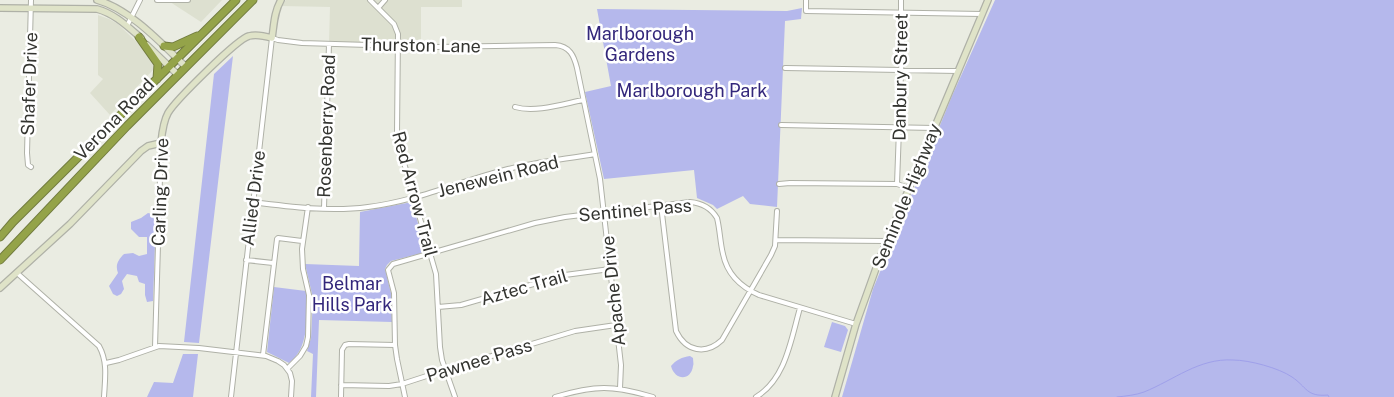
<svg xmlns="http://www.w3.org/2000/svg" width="1394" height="397" font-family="'Public Sans',sans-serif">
	<rect width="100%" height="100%" fill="#eaece2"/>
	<path fill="#dde0d0" d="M167 0H222L201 22Z
		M286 0H462V7H421V47L329 44 330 7 281 6Z
		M98 15 109 19 118 24 151 56 154 63 153 70 110 115 90 93 103 79 98 75Z"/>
	<path fill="#b5b8ec" d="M995 0H1394V397H842L873 289 952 96Z
		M802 8 801 19 785 21 777 207 750 204 743 196 717 209 713 205 697 198 694 170 604 179 585 92 611 86 597 9 787 11Z
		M233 56 199 343 184 342 214 74Z
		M412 202 426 252 391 261 387 265 385 269 391 293 392 322 319 320 316 397H311L313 354 307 351 311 338 313 298 305 264 359 266 360 212Z
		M148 213 156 215 153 301 147 302 145 295V284L139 282 137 276 127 274 122 281 124 289 121 294 117 296 113 294 109 286 118 273C115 265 118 260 124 254L133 253 139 256 147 254V237H139L131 229V222L141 218Z
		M274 287 306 291C307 314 310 348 289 363L267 352Z
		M832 322 845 326 848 330 841 352 824 347Z
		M183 354H198L193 397H147L154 382 173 383Z
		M690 356 693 358C693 361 694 364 693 366 691 381 675 381 671 366 676 360 682 357 690 356Z"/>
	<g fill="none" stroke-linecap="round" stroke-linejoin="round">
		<path stroke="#9fa0ea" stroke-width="1" d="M1117 397C1126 396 1136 395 1144 392 1174 380 1199 358 1233 360 1249 360 1279 368 1292 377 1307 387 1306 397 1328 395L1329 397"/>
		<g stroke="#afb1a7" stroke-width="6">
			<path id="street" d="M31 0 27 153 28 165 31 167
				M157 0H188
				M370 0 394 24 398 34 397 132 398 142 436 274 440 347 442 360 455 397
				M806 0V11L982 14
				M378 8 385 0
				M127 26 140 0
				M785 68 958 71
				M515 107C535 113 563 104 583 100
				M781 125 934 128
				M779 184 790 183 897 184 909 188
				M897 184 903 18 901 13V0
				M253 202C290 207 331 212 368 207 416 201 461 181 508 169 536 162 566 159 595 154
				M661 205 676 331C686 352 706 355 722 340L771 255 775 246 777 211
				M324 208 329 44
				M776 240 886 241
				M246 260 273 263
				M17 273 99 346C108 362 105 379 104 397
				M438 307 461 305 565 275 610 269
				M155 347 161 143
				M263 355 277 239 278 238 302 241
				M106 363 119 360 159 346 199 348 266 356 278 361 284 365 290 373 292 381 291 397
				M287 369 300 356 306 346 308 337 309 295 303 269 302 249 308 207
				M341 385 389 386 402 384 445 370 575 331 616 325
				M231 397 272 38 278 40 302 43 435 47 555 45C570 46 574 56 577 68L600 179 621 365 620 388
				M341 397 342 350 345 345 349 344 395 345
				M405 397 397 359 395 345 394 293 388 270 393 264 535 223 565 217 690 202C702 203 711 208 717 218 720 230 720 242 723 254 727 274 741 287 759 295L856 324
				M555 397C595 385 613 385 653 397
				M756 397C786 379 791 339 800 308"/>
		</g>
		<g stroke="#afb1a7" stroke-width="8">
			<path id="secondary" d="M97 0C130 9 161 43 186 67
				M0 8 97 9C115 14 127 26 141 38
				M147 45 178 75
				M0 288 70 224 141 151 148 146 161 143C162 133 163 122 168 113 175 101 237 39 249 36 256 34 265 36 272 38 274 25 274 12 281 0
				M835 397 856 324 879 260 988 0"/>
		</g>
		<g stroke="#727c40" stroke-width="9">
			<path id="highway" d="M139 37 158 64 157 79
				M164 46 173 47 197 36
				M0 237 13 222 236 0
				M0 260 127 126 253 0"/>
		</g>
		<use href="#street" stroke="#fff" stroke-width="4"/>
		<use href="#secondary" stroke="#dfe3c8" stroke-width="5.5"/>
		<use href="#highway" stroke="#94a349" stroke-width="7"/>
	</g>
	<g text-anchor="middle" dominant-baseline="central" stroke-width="5" stroke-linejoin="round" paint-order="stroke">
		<g font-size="18" fill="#33277b" stroke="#fff">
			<text x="640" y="33">Marlborough<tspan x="640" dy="21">Gardens</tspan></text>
			<text x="692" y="90">Marlborough Park</text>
			<text x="352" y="283">Belmar<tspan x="352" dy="21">Hills Park</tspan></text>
		</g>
		<g font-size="18" fill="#333430" stroke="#fff">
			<text transform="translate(421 45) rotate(1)">Thurston Lane</text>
			<text transform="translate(900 77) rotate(-89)">Danbury Street</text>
			<text transform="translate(29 84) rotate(-88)">Shafer Drive</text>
			<text transform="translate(114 119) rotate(-46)">Verona Road</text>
			<text transform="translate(326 126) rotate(-88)">Rosenberry Road</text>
			<text transform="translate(498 176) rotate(-14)">Jenewein Road</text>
			<text transform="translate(160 192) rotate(-88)">Carling Drive</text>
			<text transform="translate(415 194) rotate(75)">Red Arrow Trail</text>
			<text transform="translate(906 196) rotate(-68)">Seminole Highway</text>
			<text transform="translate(253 198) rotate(-83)">Allied Drive</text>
			<text transform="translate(635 210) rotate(-5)">Sentinel Pass</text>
			<text transform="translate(524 287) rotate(-16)">Aztec Trail</text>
			<text transform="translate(613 291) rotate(-96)">Apache Drive</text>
			<text transform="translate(479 360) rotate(-17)">Pawnee Pass</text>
		</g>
	</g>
</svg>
